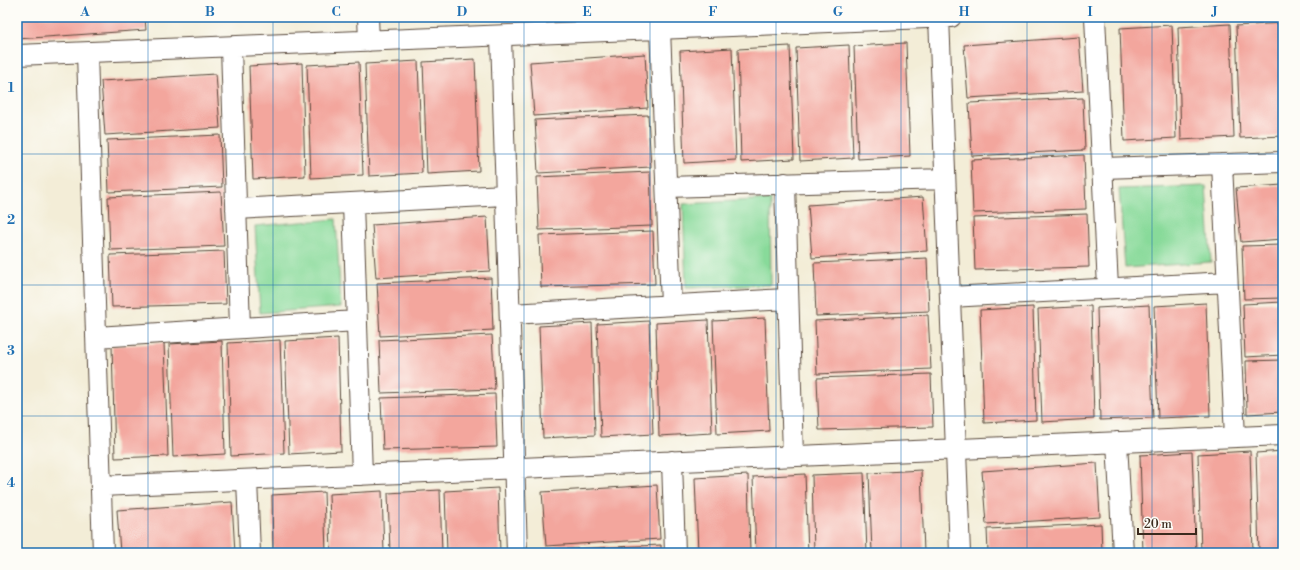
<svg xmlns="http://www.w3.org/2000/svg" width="1300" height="570" font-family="'Libre Bodoni',serif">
	<rect width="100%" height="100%" fill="#fdfcf7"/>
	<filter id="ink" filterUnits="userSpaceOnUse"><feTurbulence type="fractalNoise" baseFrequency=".025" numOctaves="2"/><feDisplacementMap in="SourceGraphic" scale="8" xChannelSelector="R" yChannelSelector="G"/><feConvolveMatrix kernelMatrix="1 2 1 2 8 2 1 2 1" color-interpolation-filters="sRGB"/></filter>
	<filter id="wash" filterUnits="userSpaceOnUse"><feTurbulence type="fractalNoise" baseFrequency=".012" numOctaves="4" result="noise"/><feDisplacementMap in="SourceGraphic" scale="16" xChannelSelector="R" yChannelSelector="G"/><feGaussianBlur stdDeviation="0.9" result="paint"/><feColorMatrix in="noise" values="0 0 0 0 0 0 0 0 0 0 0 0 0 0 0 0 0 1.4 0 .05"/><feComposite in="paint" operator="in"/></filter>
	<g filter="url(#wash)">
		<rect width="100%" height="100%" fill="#f3edd7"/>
		<path fill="#88da9a" stroke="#62825c" d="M1206 186 1211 262 1125 268 1119 189Z
			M770 199 771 285 686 288 683 204Z
			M336 219 341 307 260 313 255 226Z"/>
		<g id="blocks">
			<path fill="#f3a69d" d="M17 17H145L146 30 17 39Z
				M1283 23V136L1240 138 1236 26Z
				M1230 24 1234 137 1181 140 1178 27Z
				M1172 25 1176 138 1124 141 1120 28Z
				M1079 37 1083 91 968 98 964 45Z
				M906 43 910 156 858 159 854 46Z
				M849 45 853 158 800 161 796 48Z
				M790 46 794 159 741 162 738 49Z
				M732 48 736 160 684 163 680 51Z
				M645 54 648 108 534 116 530 62Z
				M475 59 479 171 427 174 423 62Z
				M418 61 422 173 369 176 365 64Z
				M359 62 363 175 311 178 307 65Z
				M302 63 305 176 253 179 249 66Z
				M216 74 220 128 105 135 101 81Z
				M1083 98 1085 150 972 156 969 103Z
				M648 115 651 167 538 173 535 120Z
				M220 135 222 187 109 192 107 140Z
				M1084 155 1086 209 973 213 971 160Z
				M650 172 652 226 539 230 537 177Z
				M1283 185V239L1241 242 1236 188Z
				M221 192 224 246 110 250 108 197Z
				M923 197 927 251 812 258 808 205Z
				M1087 214 1089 267 975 270 973 218Z
				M487 217 490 271 376 278 372 225Z
				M653 231 655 284 541 287 539 235Z
				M1283 245V298L1244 299 1242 246Z
				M224 251 226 304 112 307 110 255Z
				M927 258 929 311 816 316 814 263Z
				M491 278 493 330 380 336 377 283Z
				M1283 302V355L1245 357 1243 304Z
				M1206 303 1210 416 1158 418 1154 306Z
				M1149 305 1153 418 1100 420 1097 308Z
				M1091 306 1094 419 1042 422 1038 309Z
				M1033 307 1036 420 984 423 980 310Z
				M928 315 931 369 817 374 815 321Z
				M765 318 769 431 717 434 713 321Z
				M708 320 712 433 659 436 656 323Z
				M649 321 653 434 601 437 597 324Z
				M592 323 595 435 543 438 539 326Z
				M492 335 495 389 381 393 379 340Z
				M338 338 341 451 289 454 285 341Z
				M280 340 284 453 231 456 228 343Z
				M222 341 225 454 173 457 169 344Z
				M164 343 168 456 115 458 112 346Z
				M1283 360V412L1247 414 1246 361Z
				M931 374 933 427 819 430 817 378Z
				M495 394 497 447 383 450 381 398Z
				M1250 451 1253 553H1201L1198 454Z
				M1283 451V553H1259L1256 453Z
				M1192 452 1196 553H1143L1140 455Z
				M1097 463 1100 517 986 524 982 471Z
				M921 470 924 553H872L869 473Z
				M864 473 867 553H814L812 475Z
				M805 474 808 553H756L753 477Z
				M748 475 750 553H698L695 478Z
				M657 485 660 539 546 546 542 492Z
				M498 488 500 553H447L445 491Z
				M440 490 442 553H390L388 493Z
				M382 491 384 553H331L329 494Z
				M324 492 326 553H273L272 495Z
				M232 502 235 553H120L117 510Z
				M1101 524 1102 553H988L987 529Z
				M661 545V553H547V550Z"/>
		</g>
	</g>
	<g filter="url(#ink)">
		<use href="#blocks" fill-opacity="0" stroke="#57473a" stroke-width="1"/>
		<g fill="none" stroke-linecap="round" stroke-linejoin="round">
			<g stroke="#57473a" stroke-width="22">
				<path id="minor" d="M368 17 369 41
					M939 17 960 553
					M1095 17 1108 288
					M660 29 671 305
					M501 36 517 553
					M231 47 240 328
					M87 53 103 553
					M17 55 951 17
					M1222 164 1235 437
					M1103 168 1283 162
					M785 183 793 456
					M667 187 945 179
					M353 203 362 475
					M236 209 505 195
					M950 297 1227 282
					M510 314 787 299
					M96 337 357 321
					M1117 442 1123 553
					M672 461 675 553
					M247 480 250 553
					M101 486 1283 435"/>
			</g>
			<use href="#minor" stroke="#fff" stroke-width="20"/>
		</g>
	</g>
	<path fill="none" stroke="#1f6fb2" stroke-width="1" stroke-opacity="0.55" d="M148 17V553M273 17V553M399 17V553M524 17V553M650 17V553M776 17V553M901 17V553M1027 17V553M1152 17V553M17 154H1283M17 285H1283M17 416H1283"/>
	<rect width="1300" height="570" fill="none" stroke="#fdfcf7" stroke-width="44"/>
	<path d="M1138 528v6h58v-6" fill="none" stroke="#3b2a1e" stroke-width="2"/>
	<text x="1144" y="528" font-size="12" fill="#3b2a1e" stroke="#fdfcf7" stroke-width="3" paint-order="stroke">20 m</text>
	<rect x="22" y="22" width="1256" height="526" fill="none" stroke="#1f6fb2" stroke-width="1.5"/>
	<g font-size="13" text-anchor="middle" font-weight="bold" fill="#1f6fb2">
		<text x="85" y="16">A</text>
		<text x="210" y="16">B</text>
		<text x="336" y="16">C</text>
		<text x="462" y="16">D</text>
		<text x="587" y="16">E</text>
		<text x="713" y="16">F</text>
		<text x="838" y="16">G</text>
		<text x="964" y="16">H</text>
		<text x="1090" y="16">I</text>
		<text x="1215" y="16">J</text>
		<text x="11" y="92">1</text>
		<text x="11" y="224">2</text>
		<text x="11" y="355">3</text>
		<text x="11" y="487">4</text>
	</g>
</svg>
